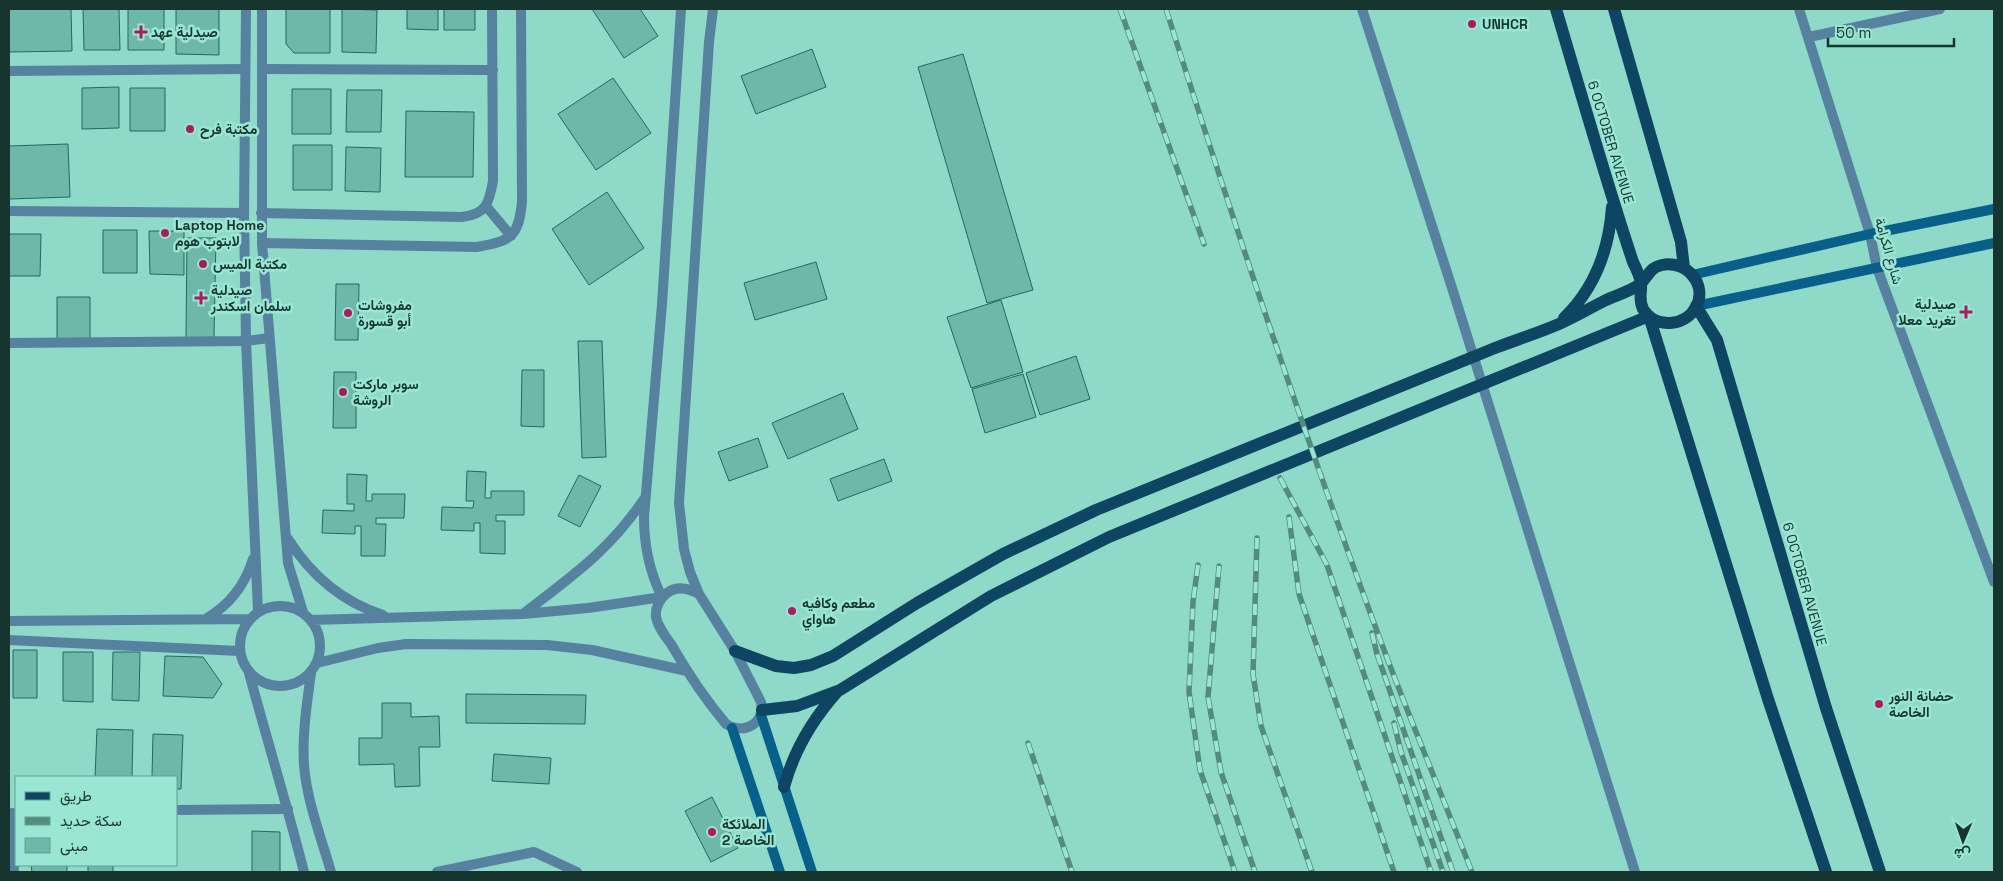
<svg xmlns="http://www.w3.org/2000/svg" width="2003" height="881" font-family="'Space Grotesk',Vazirmatn,sans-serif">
	<rect width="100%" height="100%" fill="#8ed9c8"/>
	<path fill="#6db8a8" stroke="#1c6d5f" d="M9 9H71L72 51 9 52Z
		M83 9H119L120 50H84Z
		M128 9H164V50H128Z
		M176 9H219V55L176 54Z
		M286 9H330V53H294L286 44Z
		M342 9 377 10 376 53 342 52Z
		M407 9H438V30L407 29Z
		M444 9H475V30H444Z
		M592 9H640L658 36 624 58Z
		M812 49 826 87 756 114 741 76Z
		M963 54 1033 290 987 303 918 67Z
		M613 78 651 133 596 170 558 114Z
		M119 87V128L82 129V88Z
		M130 88H165V131H130Z
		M292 89H331V134H292Z
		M347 90H382L381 132H346Z
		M406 111 474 112 473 177H405Z
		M68 144 70 197 9 199V146Z
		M293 145H332V190H293Z
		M346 147 381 148 380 192 345 191Z
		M607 192 644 248 589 285 552 229Z
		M103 230H137V273H103Z
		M149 231H184V275L150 274Z
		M9 234H41L40 276H9Z
		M187 238H216L214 338H186Z
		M816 262 827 299 755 320 744 283Z
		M336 284H359L358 340H335Z
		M57 297H90V341H57Z
		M1001 300 1023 372 971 388 947 317Z
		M578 341H602L606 457 582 458Z
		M1076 356 1090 399 1040 415 1026 373Z
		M522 370H544V427L521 426Z
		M334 372H356V428H333Z
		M1023 374 1036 417 985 433 972 389Z
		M843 393 858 429 788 459 772 423Z
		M758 438 768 467 729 481 718 452Z
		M884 459 892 481 838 501 830 479Z
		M467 471 486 472 485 498H491V491H524V515H496V521H505V554L480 553V523H474V531L441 530 442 507 473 508 474 501H466Z
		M347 474 367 475 366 501H372V494H405L404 518H376V524H386L385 556H361V526H355V534L322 533 323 510 354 511V504H347Z
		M579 475 601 486 580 527 558 516Z
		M13 650H37V698H13Z
		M63 652H93V702L63 701Z
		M113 652H140L139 701 112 700Z
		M165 656 203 657 222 684 213 698 163 696Z
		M466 694 586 695 585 724 466 723Z
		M382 703H411V717L439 716 440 747H419L420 786 395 787 394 764 359 765V738H382Z
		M97 729 133 730 132 777H95Z
		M153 734 183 735 181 789H176V777H152Z
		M494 754 551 758 549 784 492 781Z
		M712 797 738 848 711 862 685 811Z
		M252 831 280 832V872H252Z
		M31 865H67V872H32Z
		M88 865H113V872H88Z"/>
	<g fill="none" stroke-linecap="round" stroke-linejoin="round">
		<path stroke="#5682a0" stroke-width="10" d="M1362 9 1453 291 1635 872
			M1809 37 1940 9
			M262 69 493 70
			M9 71 245 69
			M486 206 511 236
			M9 211 244 213
			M261 213 462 217C486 214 489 204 493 181L492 9
			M262 243 477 247C511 241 519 237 522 201L521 9
			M9 343 246 341 269 338
			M176 810 288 809
			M12 813 14 872
			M437 872 534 852 577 872"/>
		<path stroke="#5682a0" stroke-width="10" d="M246 9 244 213 246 341 258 611
			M262 9V243L288 563 303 612
			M1799 9 1870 234 1877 268 1994 582
			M288 539C311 575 342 602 383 615
			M699 594C688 588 677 585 667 593 660 599 655 607 656 617 658 627 665 636 671 644 687 672 705 699 726 724 744 735 765 724 761 702L735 651 699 594 690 572 684 549 679 503 709 42 713 9
			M240 646a40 40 0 1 1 80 0a40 40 0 1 1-80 0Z
			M523 614C572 576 609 551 644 499
			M207 618C231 604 245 585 253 559
			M311 620 523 614 588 608 662 597C649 571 644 546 644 517L662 304 681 9
			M9 621 250 619
			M9 640 239 651
			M317 663 378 648 406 644 547 645 592 650 687 671
			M249 673C267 740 287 805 304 872
			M311 673C307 703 302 734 304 765 307 802 321 837 331 872"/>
		<path stroke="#075f8a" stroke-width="10" d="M1692 275 1870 234 1994 209
			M1696 306 1994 243
			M761 715 812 872
			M732 728 780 872"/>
		<path stroke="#0d4563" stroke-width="12" d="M1614 9 1681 242 1684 268
			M1696 306 1717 340 1826 708 1880 872
			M1564 318C1595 288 1609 250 1612 207
			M735 651 776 666 794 668 811 665 833 656 917 603 1003 554 1096 510 1495 348C1516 340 1538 333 1559 324 1575 317 1590 308 1606 300 1617 295 1631 291 1640 284 1649 277 1648 268 1662 265 1686 260 1708 284 1696 307 1685 327 1655 329 1643 309 1638 299 1642 292 1641 283 1640 276 1636 268 1633 262 1605 178 1581 93 1556 9
			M762 710 797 706 840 690 991 596 1109 537 1649 316 1768 699 1826 872
			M784 787C794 750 812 720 837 692"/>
		<g stroke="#558b7f" stroke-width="5.5">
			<path id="rail" d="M1120 9 1204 244
				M1166 9C1234 224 1305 438 1384 650 1412 724 1443 798 1472 872
				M1280 478 1327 565 1431 872
				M1289 517 1299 594 1394 872
				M1257 538 1253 674 1261 726 1312 872
				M1198 565 1193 602 1189 692 1200 770 1235 872
				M1219 566 1208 697 1221 772 1255 872
				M1372 633 1377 654 1453 872
				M1394 723 1401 752 1443 872
				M1028 743 1072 872"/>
		</g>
		<use href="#rail" stroke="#9ae6d5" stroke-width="4" stroke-dasharray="11" stroke-linecap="butt"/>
	</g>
	<g fill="#a91d5f" stroke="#9ae6d5" stroke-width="2">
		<circle cx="1472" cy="24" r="5"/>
		<path d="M138.5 24.5h5v5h5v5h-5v5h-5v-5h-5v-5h5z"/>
		<circle cx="190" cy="129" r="5"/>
		<circle cx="165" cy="233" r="5"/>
		<circle cx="203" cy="264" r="5"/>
		<path d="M198.5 290.5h5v5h5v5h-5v5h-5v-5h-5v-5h5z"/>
		<path d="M1963.5 304.5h5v5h5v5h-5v5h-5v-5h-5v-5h5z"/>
		<circle cx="348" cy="313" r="5"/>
		<circle cx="343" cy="392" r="5"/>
		<circle cx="792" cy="611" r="5"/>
		<circle cx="1879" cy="704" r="5"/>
		<circle cx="712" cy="832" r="5"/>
	</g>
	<g text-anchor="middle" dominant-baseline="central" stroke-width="5" stroke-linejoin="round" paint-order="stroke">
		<g font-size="14" font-weight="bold" fill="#16352f" stroke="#9ae6d5" text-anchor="start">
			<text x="1482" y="24">UNHCR</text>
			<text x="151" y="32">صيدلية عهد</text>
			<text x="200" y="129">مكتبة فرح</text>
			<text x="175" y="225">Laptop Home<tspan x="175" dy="16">لابتوب هوم</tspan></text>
			<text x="213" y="264">مكتبة الميس</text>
			<text x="211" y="290">صيدلية<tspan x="211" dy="16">سلمان اسكندر</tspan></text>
			<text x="1956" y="304" text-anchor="end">صيدلية<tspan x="1956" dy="16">تغريد معلا</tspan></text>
			<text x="358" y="305">مفروشات<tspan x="358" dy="16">أبو قسورة</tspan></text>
			<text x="353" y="384">سوبر ماركت<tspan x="353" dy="16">الروشة</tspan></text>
			<text x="802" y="603">مطعم وكافيه<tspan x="802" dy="16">هاواي</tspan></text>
			<text x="1889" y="696">حضانة النور<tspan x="1889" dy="16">الخاصة</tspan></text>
			<text x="722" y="824">الملائكة<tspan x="722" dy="16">الخاصة 2</tspan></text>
		</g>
		<g font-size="14" fill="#16352f" stroke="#9ae6d5">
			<text transform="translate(1611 142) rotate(73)">6 OCTOBER AVENUE</text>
			<text transform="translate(1889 251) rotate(74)">شارع الكرامة</text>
			<text transform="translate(1805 584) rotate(74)">6 OCTOBER AVENUE</text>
		</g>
	</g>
	<rect width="2003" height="881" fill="none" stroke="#16352f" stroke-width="20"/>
	<rect x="15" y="776" width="162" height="90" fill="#9ae6d5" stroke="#659f93"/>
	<rect x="25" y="792" width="25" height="8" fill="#0d4563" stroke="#659f93"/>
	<text x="60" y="801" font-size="15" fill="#16352f">طريق</text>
	<rect x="25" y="817" width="25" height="8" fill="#558b7f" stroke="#659f93"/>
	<text x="60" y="826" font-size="15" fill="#16352f">سكة حديد</text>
	<rect x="25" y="838" width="25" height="15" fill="#6db8a8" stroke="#659f93"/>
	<text x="60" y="851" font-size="15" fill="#16352f">مبنى</text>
	<g transform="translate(1963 841) rotate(182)" stroke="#9ae6d5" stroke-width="4" paint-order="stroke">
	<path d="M0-4L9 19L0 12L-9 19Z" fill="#16352f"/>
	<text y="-8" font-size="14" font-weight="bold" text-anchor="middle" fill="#16352f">ش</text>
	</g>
	<path d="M1828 38v8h126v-8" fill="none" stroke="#16352f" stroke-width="2.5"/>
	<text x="1836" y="38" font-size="15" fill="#16352f" stroke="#9ae6d5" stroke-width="4" paint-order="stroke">50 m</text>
</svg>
